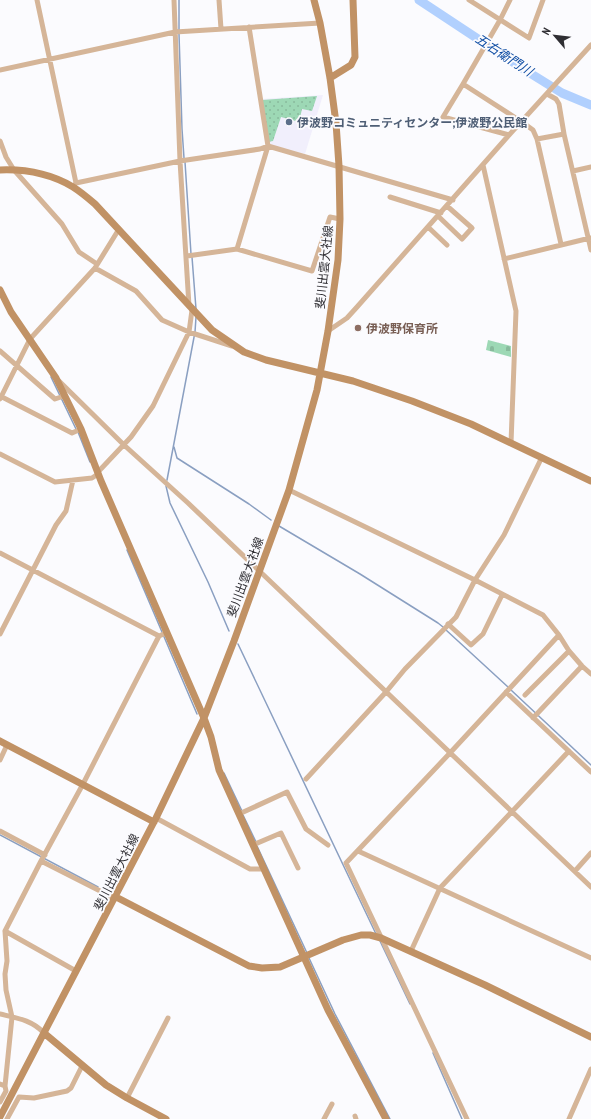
<svg xmlns="http://www.w3.org/2000/svg" width="591" height="1119" font-family="'PT Sans Narrow','Noto Sans JP',sans-serif">
	<defs>
		<pattern id="cemetery-stones" width="16" height="16" patternUnits="userSpaceOnUse"><rect width="16" height="16" fill="#9dd8b5"/><path d="M2 7V4a2 2 0 0 1 4 0v3zM10 15v-3a2 2 0 0 1 4 0v3z" fill="#88ba9c"/></pattern>
		<pattern id="park-dots" width="8" height="8" patternUnits="userSpaceOnUse"><rect width="8" height="8" fill="#9dd8b5"/><path d="M2 2h.1M6 6h.1" fill="none" stroke="#88ba9c" stroke-width="1.8" stroke-linecap="round"/></pattern>
	</defs>
	<rect width="100%" height="100%" fill="#fbfbfe"/>
	<path fill="#f1effc" d="M323 95 305 154 293 151H290L268 145 260 99Z"/>
	<path fill="url(#cemetery-stones)" d="M488 340 511 346V357L486 350Z"/>
	<path fill="url(#park-dots)" d="M317 96 312 111 302 109 299 122 281 117 273 141 268 142 262 100Z"/>
	<g fill="none" stroke-linecap="round" stroke-linejoin="round">
		<path stroke="#8a9fc1" stroke-width="1.5" d="M179 0V30
			M179 34 182 129 184 158
			M185 162 191 254
			M192 257 196 309
			M51 377 76 429
			M78 432 90 462
			M174 447 177 458 249 504 271 520
			M167 480 195 332 196 317
			M166 486 170 503 208 582 229 631
			M279 526 360 574 438 623 443 627
			M127 550 197 714
			M446 630 508 687
			M238 644 376 934
			M511 690 591 765
			M224 773 242 811
			M243 815 256 842
			M0 835 98 887
			M257 846 307 953
			M380 941 410 1004
			M309 958 335 1014 390 1119
			M433 1053 462 1119"/>
		<path stroke="#b1d0fe" stroke-width="9" d="M419 0 525 70 562 93 591 105"/>
		<path stroke="#d5b598" stroke-width="5" d="M37 0 76 183
			M174 0 180 161 189 306
			M219 0 221 29
			M469 0 529 38 543 0
			M510 0 500 20 463 84 522 122 533 130 537 139 561 244
			M0 70 175 32 320 23
			M463 84 443 117 509 135
			M547 94 556 99 559 104 564 134
			M537 139 564 134 591 250
			M0 141 6 157 14 170 62 224 79 252 97 264
			M483 165 516 311 511 443
			M573 171 591 167
			M73 187 76 183 180 161 260 149 268 146 453 200
			M390 197 441 213
			M438 216 462 239 472 228 447 206
			M428 227 447 245
			M237 249 268 146 249 27
			M187 256 237 249 312 271 330 217 340 219
			M504 259 590 238
			M95 268 136 291 162 320 189 332 232 346
			M328 331 347 318 357 307 509 135 591 45
			M0 351 55 399 64 396
			M59 381 124 445 188 503 591 887
			M0 396 72 433 81 429
			M0 399 30 339 95 268 119 229
			M0 454 55 482 92 478 98 474
			M98 472 131 437 153 406 189 332 192 310
			M289 490 475 580 543 615 559 635 569 651 582 666 591 674
			M0 553 159 636
			M448 624 471 645 483 634 502 595
			M0 634 56 525 66 511 73 480
			M506 692 591 772
			M525 695 569 651
			M533 718 582 666
			M0 760 7 745
			M306 779 386 692 405 669 456 617 475 580 504 535 542 457
			M239 814 287 792 306 829 328 845
			M156 818 250 869H264
			M0 831 45 855
			M253 845 281 833 298 868
			M358 851 591 958
			M41 861 110 896 116 897
			M575 871 591 853
			M5 931 76 971
			M411 951 440 888 569 751
			M0 1014C17 1018 32 1020 44 1033
			M0 1084 5 1086 6 1091 0 1102
			M5 1086 12 1017 6 990 5 974 7 961 5 931 41 861 83 784 159 636 166 633
			M127 1098 168 1018
			M355 1116 356 1119
			M7 1119 19 1097 34 1098 67 1091 71 1088 82 1066
			M324 1119 332 1104
			M467 1119 346 863 450 753 559 635
			M569 1119 591 1069"/>
		<path stroke="#c19265" stroke-width="7" d="M330 78 351 65 355 57 353 0
			M0 170C25 169 51 174 73 187 81 192 88 198 95 204L212 330 244 352 266 360 353 381 412 401 471 424 591 481
			M0 290 11 312 56 378 81 429 101 481 204 718 211 737 219 770 328 1010 386 1119
			M0 741 154 822
			M116 897 249 966 262 968 280 967 343 940 361 935H370L381 938 485 985 591 1037
			M44 1033 106 1085 127 1098 166 1119
			M0 1117 156 818 204 718 234 641 289 490 317 390 328 331 338 260 340 219 339 166 336 123 330 78 320 23 314 0"/>
	</g>
	<circle fill="#5c6f8a" stroke="#fbfbfe" stroke-width="1.5" cx="289" cy="122" r="4"/>
	<circle fill="#8d6e63" stroke="#fbfbfe" stroke-width="1.5" cx="358" cy="328" r="4"/>
	<g text-anchor="middle" dominant-baseline="central" stroke-width="3.5" stroke-linejoin="round" paint-order="stroke">
		<g font-size="12" font-weight="bold" fill="#4e5e75" stroke="#fbfbfe" text-anchor="start">
			<text x="297" y="122">伊波野コミュニティセンター;伊波野公民館</text>
		</g>
		<g font-size="12" fill="#2f2e33" stroke="#fbfbfe">
			<text transform="translate(324 267) rotate(-84)">斐川出雲大社線</text>
			<text transform="translate(245 577) rotate(-70)">斐川出雲大社線</text>
			<text transform="translate(116 872) rotate(-63)">斐川出雲大社線</text>
		</g>
		<g font-size="12" font-weight="bold" fill="#785e54" stroke="#fbfbfe" text-anchor="start">
			<text x="366" y="328">伊波野保育所</text>
		</g>
		<g font-size="13" font-style="italic" fill="#104ea4" stroke="#fbfbfe">
			<text transform="translate(504 55) rotate(33)">五右衛門川</text>
		</g>
	</g>
	<g transform="translate(555 36) rotate(298)" stroke="#fbfbfe" stroke-width="3" paint-order="stroke">
	<path d="M0-3L7 15L0 10L-7 15Z" fill="#2f2e33"/>
	<text y="-6" font-size="11" font-weight="bold" text-anchor="middle" fill="#2f2e33">N</text>
	</g>
</svg>
